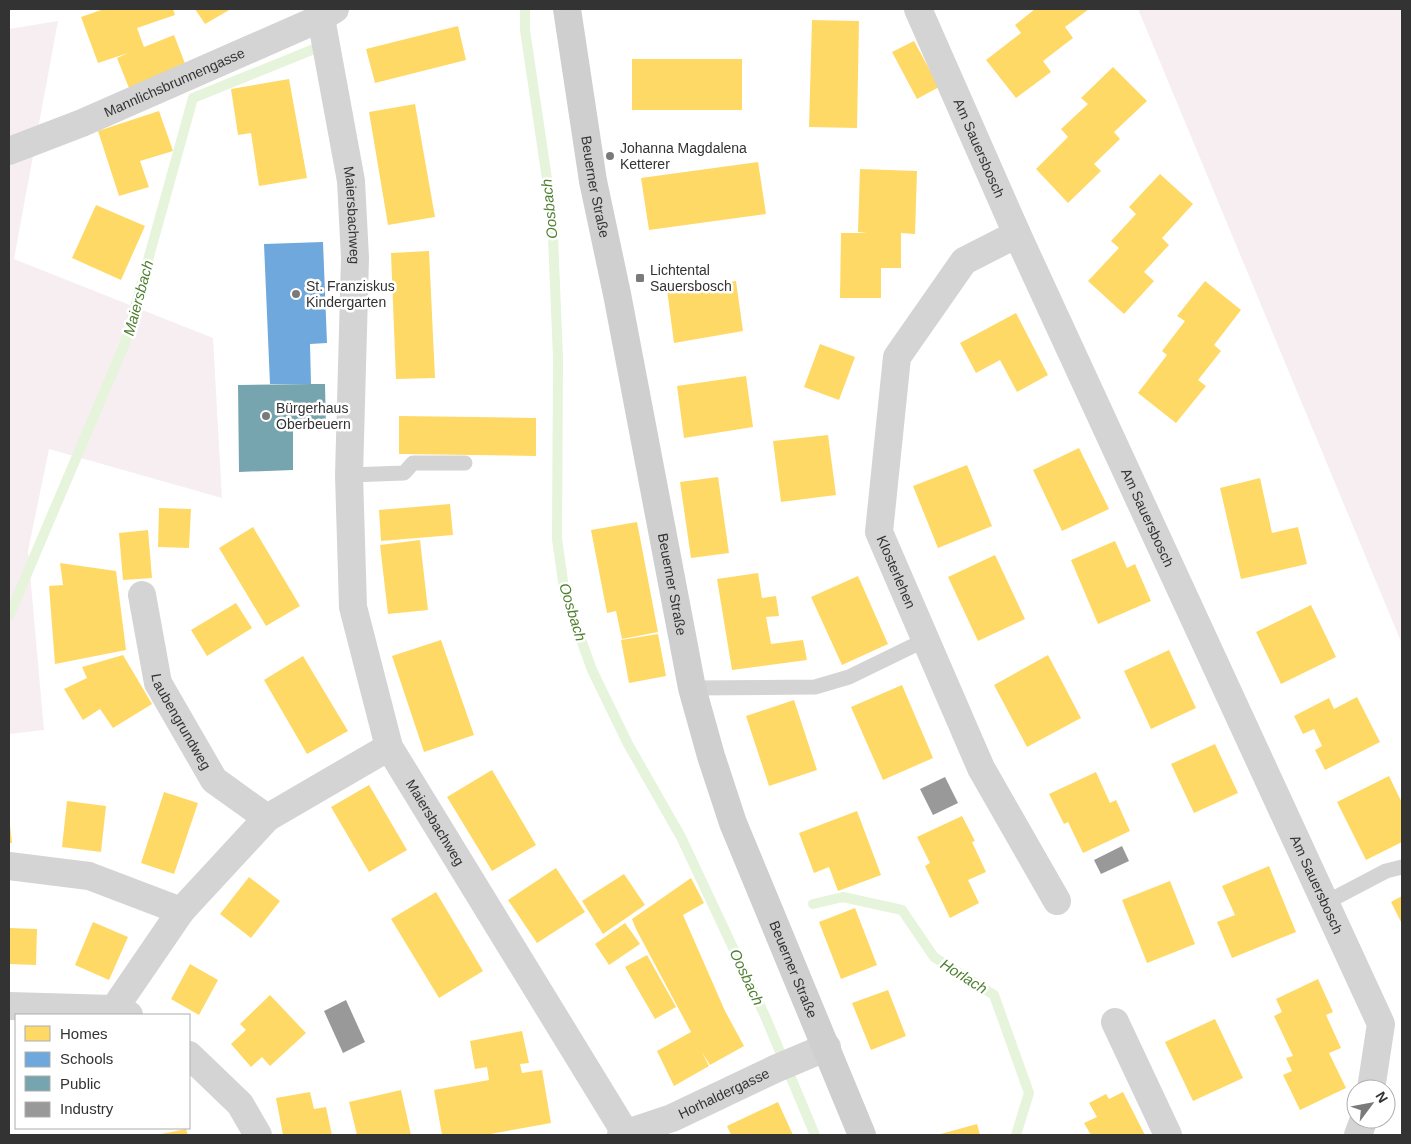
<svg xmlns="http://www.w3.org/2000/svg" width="1411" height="1144" font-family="Arial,sans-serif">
	<rect width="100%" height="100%" fill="#fff"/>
	<path fill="#f7eef1" d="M1138 9H1402V644Z
		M58 21 14 259 213 338 222 498 49 449 28 551 44 730 9 734V29Z"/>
	<path fill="#ffd966" d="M104 9H173L175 15 137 28 144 47 174 35 186 66 129 88 117 58 128 53 98 63 81 17Z
		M195 9H231L205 24Z
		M1035 9H1089L1065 27 1073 38 1043 61 1051 72 1016 98 986 60 1021 33 1015 25Z
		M812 20 859 21 857 128 809 127Z
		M458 26 466 60 375 83 366 49Z
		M914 41 939 87 917 99 892 52Z
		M632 59H742V110H632Z
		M1113 67 1147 101 1114 132 1120 139 1094 164 1101 171 1068 203 1036 169 1068 137 1061 129 1088 104 1081 98Z
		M289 79 307 178 259 186 251 133 238 135 231 89Z
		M415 104 435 217 388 225 369 112Z
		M159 111 173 151 140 161 149 187 119 196 98 131Z
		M758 162 766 214 649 230 641 178Z
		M860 169 917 171 915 234 901 233V268H881V298H840L841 233H867L858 232Z
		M1160 174 1193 204 1162 238 1169 245 1144 272 1154 281 1124 314 1088 281 1119 248 1111 241 1136 214 1129 207Z
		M96 205 145 226 121 280 72 258Z
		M429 251 435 378 396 379 391 253Z
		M736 281 743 331 674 343 667 290Z
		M1205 281 1241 310 1214 345 1221 351 1198 380 1206 386 1176 423 1138 393 1167 355 1162 351 1185 321 1177 316Z
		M1016 313 1048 375 1017 392 1000 360 976 373 960 343Z
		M820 344 855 357 839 400 804 387Z
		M746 376 753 427 684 438 677 386Z
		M399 416 536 418V456L399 454Z
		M828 435 836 495 781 502 773 441Z
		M1079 448 1109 509 1062 531 1033 470Z
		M967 465 992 526 938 548 913 486Z
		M718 477 729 553 691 558 680 482Z
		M1260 478 1272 533 1298 527 1307 564 1241 579 1220 488Z
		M450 504 453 535 381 541 379 510Z
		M159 508 191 509 189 548 158 547Z
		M637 522 658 632 622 639 616 611 607 613 591 530Z
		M253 527 300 606 266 626 219 548Z
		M148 530 152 578 123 580 119 533Z
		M420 540 428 610 388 614 380 545Z
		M1115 541 1127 568 1135 564 1151 601 1098 624 1071 560Z
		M995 555 1025 619 978 641 948 577Z
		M60 563 116 571 126 650 55 664 49 586 63 585Z
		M758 573 762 598 776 596 779 616 766 617 771 644 803 640 807 660 732 670 717 579Z
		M858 576 888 644 842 665 811 597Z
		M236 603 252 628 207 656 191 630Z
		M1311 605 1336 657 1281 684 1256 632Z
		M658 634 666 676 629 683 621 640Z
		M441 640 474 735 424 752 392 656Z
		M1169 650 1196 708 1151 729 1124 671Z
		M123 655 152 704 113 728 100 709 83 720 64 689 87 678 82 667Z
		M1048 655 1081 718 1027 747 994 685Z
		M303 656 348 731 307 754 264 680Z
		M902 685 933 758 883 780 851 707Z
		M1357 697 1380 742 1325 770 1315 750 1322 746 1314 729 1303 734 1294 716 1329 698 1334 709Z
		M794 700 817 770 769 786 746 716Z
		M1215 744 1238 793 1194 813 1171 764Z
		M492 770 536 845 492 871 447 797Z
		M1096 772 1110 803 1116 800 1130 831 1083 853 1068 822 1064 824 1049 794Z
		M1389 776 1402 803V842L1366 860 1337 802Z
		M369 785 407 850 369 872 331 807Z
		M164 792 198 803 174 874 141 863Z
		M67 801 106 806 101 852 62 847Z
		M857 811 881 875 838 891 829 867 814 873 799 833Z
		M9 816 12 843H9Z
		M962 816 975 841 972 842 986 872 968 880 979 903 950 918 925 866 930 863 917 837Z
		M1269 866 1296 932 1232 958 1217 922 1235 915 1222 886Z
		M556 868 585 912 537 943 508 900Z
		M624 874 645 905 603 934 582 901Z
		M249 877 280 901 251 938 220 914Z
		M691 878 704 903 683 915 725 1011 744 1046 710 1065 702 1052 709 1066 674 1086 657 1051 691 1032 636 929 632 919Z
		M1170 881 1195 944 1147 963 1122 900Z
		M436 892 483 971 439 998 391 919Z
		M1402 896V924L1391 902Z
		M855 908 877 965 841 979 819 922Z
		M93 922 128 937 109 980 75 965Z
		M625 923 640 944 609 965 595 944Z
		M9 928 37 929 36 965 9 964Z
		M647 955 676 1007 655 1019 625 967Z
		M190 964 218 980 199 1015 171 999Z
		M1318 979 1333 1012 1326 1015 1341 1048 1329 1053 1346 1088 1300 1110 1283 1075 1292 1071 1286 1058 1293 1056 1274 1016 1282 1012 1276 999Z
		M888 990 906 1036 871 1050 852 1003Z
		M270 995 306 1033 270 1066 262 1057 251 1067 231 1044 246 1030 240 1024Z
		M1215 1019 1243 1078 1193 1101 1165 1042Z
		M522 1031 529 1063 520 1064 522 1073 542 1070 551 1123 485 1135H442L434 1090 489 1080 487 1067 475 1069 470 1041Z
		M401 1090 411 1135H357L349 1102Z
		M310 1092 314 1109 326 1107 332 1135H283L276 1098Z
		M1123 1092 1145 1135H1091L1084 1123 1097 1117 1089 1103 1106 1094 1109 1099Z
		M778 1102 793 1135H731L727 1126Z
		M977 1124 980 1135H937Z
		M186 1129 188 1135H161V1134Z"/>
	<path fill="#6fa8dc" d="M323 242 327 343 310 344 311 384H270L264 244Z"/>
	<path fill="#76a5af" d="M311 384H325L326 428H293V470L239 472 238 385Z"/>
	<path fill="#999" d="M945 777 958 803 933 815 920 789Z
		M1122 846 1129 861 1101 874 1094 860Z
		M346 1000 365 1042 343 1053 324 1011Z"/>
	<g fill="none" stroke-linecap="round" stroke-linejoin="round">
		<path stroke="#e5f4db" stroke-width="10" d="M525 9V30L552 213 558 358 557 539 565 595 592 670 628 744 681 837 765 1016 815 1135
			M9 616 125 343 193 98 319 47
			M813 904 843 897 902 910 934 957 994 995 1029 1093 1016 1135"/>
		<path stroke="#d4d4d4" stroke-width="15" d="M349 475 404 473 413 463H465
			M692 688 815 687 849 677 925 640
			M1325 903 1386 871 1402 867"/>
		<g stroke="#d4d4d4" stroke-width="28">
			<path id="s1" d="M918 9 1017 234 1381 1024 1371 1089"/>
			<path id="s2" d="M321 18 351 181 355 258 349 475 353 607 389 747 626 1134"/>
			<path id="s3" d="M9 151 82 123 321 18 335 9"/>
			<path id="s4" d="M1017 234 964 261 897 357 879 532 981 768 1057 901"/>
			<path id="s5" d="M142 595 158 683 214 780 267 818"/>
			<path d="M9 866 89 876 181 911"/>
			<path d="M9 1006 114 1009 129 1015"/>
			<path d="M114 1009 181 911 267 818 389 747"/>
			<path d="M1115 1022 1168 1135"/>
			<path d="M189 1055 240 1104 258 1135"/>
			<path id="s6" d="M621 1135 672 1118 775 1069 827 1047"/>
			<path d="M1358 1135 1364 1119"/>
		</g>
		<path stroke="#cfcfcf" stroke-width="28" id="s7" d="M567 9 593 181 617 294 692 688 711 756 733 823 862 1135"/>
	</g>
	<g fill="#7a7a7a" stroke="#fff" stroke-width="2">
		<circle cx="610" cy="156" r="5"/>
		<rect x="635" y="273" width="10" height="10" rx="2.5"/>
		<circle cx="296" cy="294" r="5"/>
		<circle cx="266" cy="416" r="5"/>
	</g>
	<g text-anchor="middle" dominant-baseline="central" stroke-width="5" stroke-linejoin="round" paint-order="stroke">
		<g font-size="14" fill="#333" stroke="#fff">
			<text stroke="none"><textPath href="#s3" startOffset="179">Mannlichsbrunnengasse</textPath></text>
			<text stroke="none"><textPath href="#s1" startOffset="152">Am Sauersbosch</textPath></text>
			<text stroke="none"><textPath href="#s7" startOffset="180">Beuerner Straße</textPath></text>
			<text stroke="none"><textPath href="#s2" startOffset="200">Maiersbachweg</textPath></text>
			<text stroke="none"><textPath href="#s1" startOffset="558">Am Sauersbosch</textPath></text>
			<text stroke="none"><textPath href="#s4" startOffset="396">Klosterlehen</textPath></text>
			<text stroke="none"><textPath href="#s7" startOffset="585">Beuerner Straße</textPath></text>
			<text stroke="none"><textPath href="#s5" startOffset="134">Laubengrundweg</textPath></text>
			<text stroke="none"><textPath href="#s2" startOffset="825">Maiersbachweg</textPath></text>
			<text stroke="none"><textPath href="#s1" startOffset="962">Am Sauersbosch</textPath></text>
			<text stroke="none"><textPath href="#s7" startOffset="990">Beuerner Straße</textPath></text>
			<text stroke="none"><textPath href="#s6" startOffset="111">Horhaldergasse</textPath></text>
		</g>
		<g font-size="14" fill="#333" stroke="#fff" text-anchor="start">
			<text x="620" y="148">Johanna Magdalena<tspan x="620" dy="16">Ketterer</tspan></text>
			<text x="650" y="270">Lichtental<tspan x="650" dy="16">Sauersbosch</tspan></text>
			<text x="306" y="286">St. Franziskus<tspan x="306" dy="16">Kindergarten</tspan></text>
			<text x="276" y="408">Bürgerhaus<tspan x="276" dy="16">Oberbeuern</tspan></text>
		</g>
		<g font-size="15" font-style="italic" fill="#4f8031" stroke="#fff">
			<text transform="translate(549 209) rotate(-96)">Oosbach</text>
			<text transform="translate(138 298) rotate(-75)">Maiersbach</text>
			<text transform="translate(573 612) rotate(73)">Oosbach</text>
			<text transform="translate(964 976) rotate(32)">Horlach</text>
			<text transform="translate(747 977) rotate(65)">Oosbach</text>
		</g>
	</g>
	<rect width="1411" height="1144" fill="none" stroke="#333333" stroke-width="20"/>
	<rect x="15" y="1014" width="175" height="115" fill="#ffffff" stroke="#adadad"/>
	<rect x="25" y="1026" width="25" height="15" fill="#ffd966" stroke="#adadad"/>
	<text x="60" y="1039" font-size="15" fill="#333333">Homes</text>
	<rect x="25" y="1052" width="25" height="15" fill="#6fa8dc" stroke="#adadad"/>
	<text x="60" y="1064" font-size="15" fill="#333333">Schools</text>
	<rect x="25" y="1076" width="25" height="15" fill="#76a5af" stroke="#adadad"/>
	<text x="60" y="1089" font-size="15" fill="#333333">Public</text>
	<rect x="25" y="1102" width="25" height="15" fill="#999999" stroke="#adadad"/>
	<text x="60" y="1114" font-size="15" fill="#333333">Industry</text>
	<g transform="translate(1371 1104) rotate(58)"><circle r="24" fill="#ffffff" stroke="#adadad"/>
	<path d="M0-4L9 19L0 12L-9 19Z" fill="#7a7a7a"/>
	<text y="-8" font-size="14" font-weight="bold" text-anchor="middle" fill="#333333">N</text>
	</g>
</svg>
